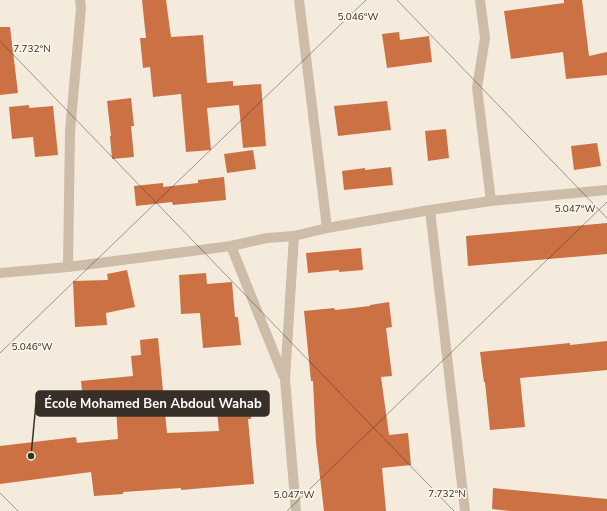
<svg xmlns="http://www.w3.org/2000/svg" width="607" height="511" font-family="'Nunito Sans',sans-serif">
	<rect width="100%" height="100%" fill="#f4ebdd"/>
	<path fill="#cb7144" d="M142 0H166L171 37 203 35 207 83 233 81V86L261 84 266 146 243 148 239 105 207 108 211 150 186 152 181 94 153 97 150 67 143 68 140 38H146Z
		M564 0H582L589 56 607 52V75L566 79 563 52 511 59 504 11 564 3Z
		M0 27H10L18 93 0 95Z
		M399 32 400 40 429 36 432 62 387 68 382 34Z
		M131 98 134 126H131L134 157 112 159 110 136H111L107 101Z
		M387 101 391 130 338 136 334 106Z
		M29 105V108L53 106 58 155 35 157 33 137 12 139 9 107Z
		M446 129 449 158 428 161 425 131Z
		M597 143 601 166 574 170 571 146Z
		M253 150 256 169 227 173 224 154Z
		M391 167 393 185 344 190 342 171 365 168V170Z
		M224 177 226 200 173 205 172 202 136 206 134 186 163 183V187L198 183V180Z
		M607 223V254L468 266 466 236Z
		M361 248 363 270 339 272V270L308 273 306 253Z
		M127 270 135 307 106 313 107 325 75 327 73 281 108 280 107 274Z
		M206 273 207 284 232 282 235 317H238L241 345 203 348 200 313 181 314 179 275Z
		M389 302 392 327 386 328 392 376 381 377 389 435 408 433 411 465 382 468 386 511H324L316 443 313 381H311L304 311 334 308 335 310 370 306V305Z
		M158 338 167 433 219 431 216 403 250 400 251 419H248L254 484 204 488 181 490V488L123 492V494L94 496 91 472 0 484V446L76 437 77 443 118 439 116 408 84 411 81 381 133 376 131 356 141 355 140 340Z
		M607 341V370L520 378 525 427 490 430 485 382H484L480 352 570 343V345Z
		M493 488 607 499V511H510L492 509Z"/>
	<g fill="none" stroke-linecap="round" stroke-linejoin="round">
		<path stroke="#cdbca8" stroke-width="10" d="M299 0 327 228
			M480 0 485 38 477 88 491 201
			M430 210 465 511
			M294 236 285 379 296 511
			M231 246 283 375
			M68 267 70 132 81 8 80 0
			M0 273 68 267 231 246 267 238 294 236 327 228 430 210 491 201 607 190"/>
	</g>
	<path fill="none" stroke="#392f29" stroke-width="1" stroke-opacity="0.45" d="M397 0 607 218M0 41 454 511M0 353 366 0M0 493 18 511M287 511 607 202"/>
	<g font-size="10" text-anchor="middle" fill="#392f29" stroke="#fbf5ea" stroke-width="3.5" stroke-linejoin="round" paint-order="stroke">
		<text x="358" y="20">5.046°W</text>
		<text x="32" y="52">7.732°N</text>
		<text x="575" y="212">5.047°W</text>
		<text x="32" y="350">5.046°W</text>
		<text x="447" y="497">7.732°N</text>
		<text x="294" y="498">5.047°W</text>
	</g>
	<path fill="none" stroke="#392f29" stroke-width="1.5" d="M31 456L36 403"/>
	<circle fill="#392f29" stroke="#fbf5ea" stroke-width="1.5" cx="31" cy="456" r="4"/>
	<rect fill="#392f29" stroke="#392f29" stroke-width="1.5" x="36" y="391" width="233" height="25" rx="4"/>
	<g font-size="13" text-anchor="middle" font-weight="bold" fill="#fff">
		<text x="153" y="408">École Mohamed Ben Abdoul Wahab</text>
	</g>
</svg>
